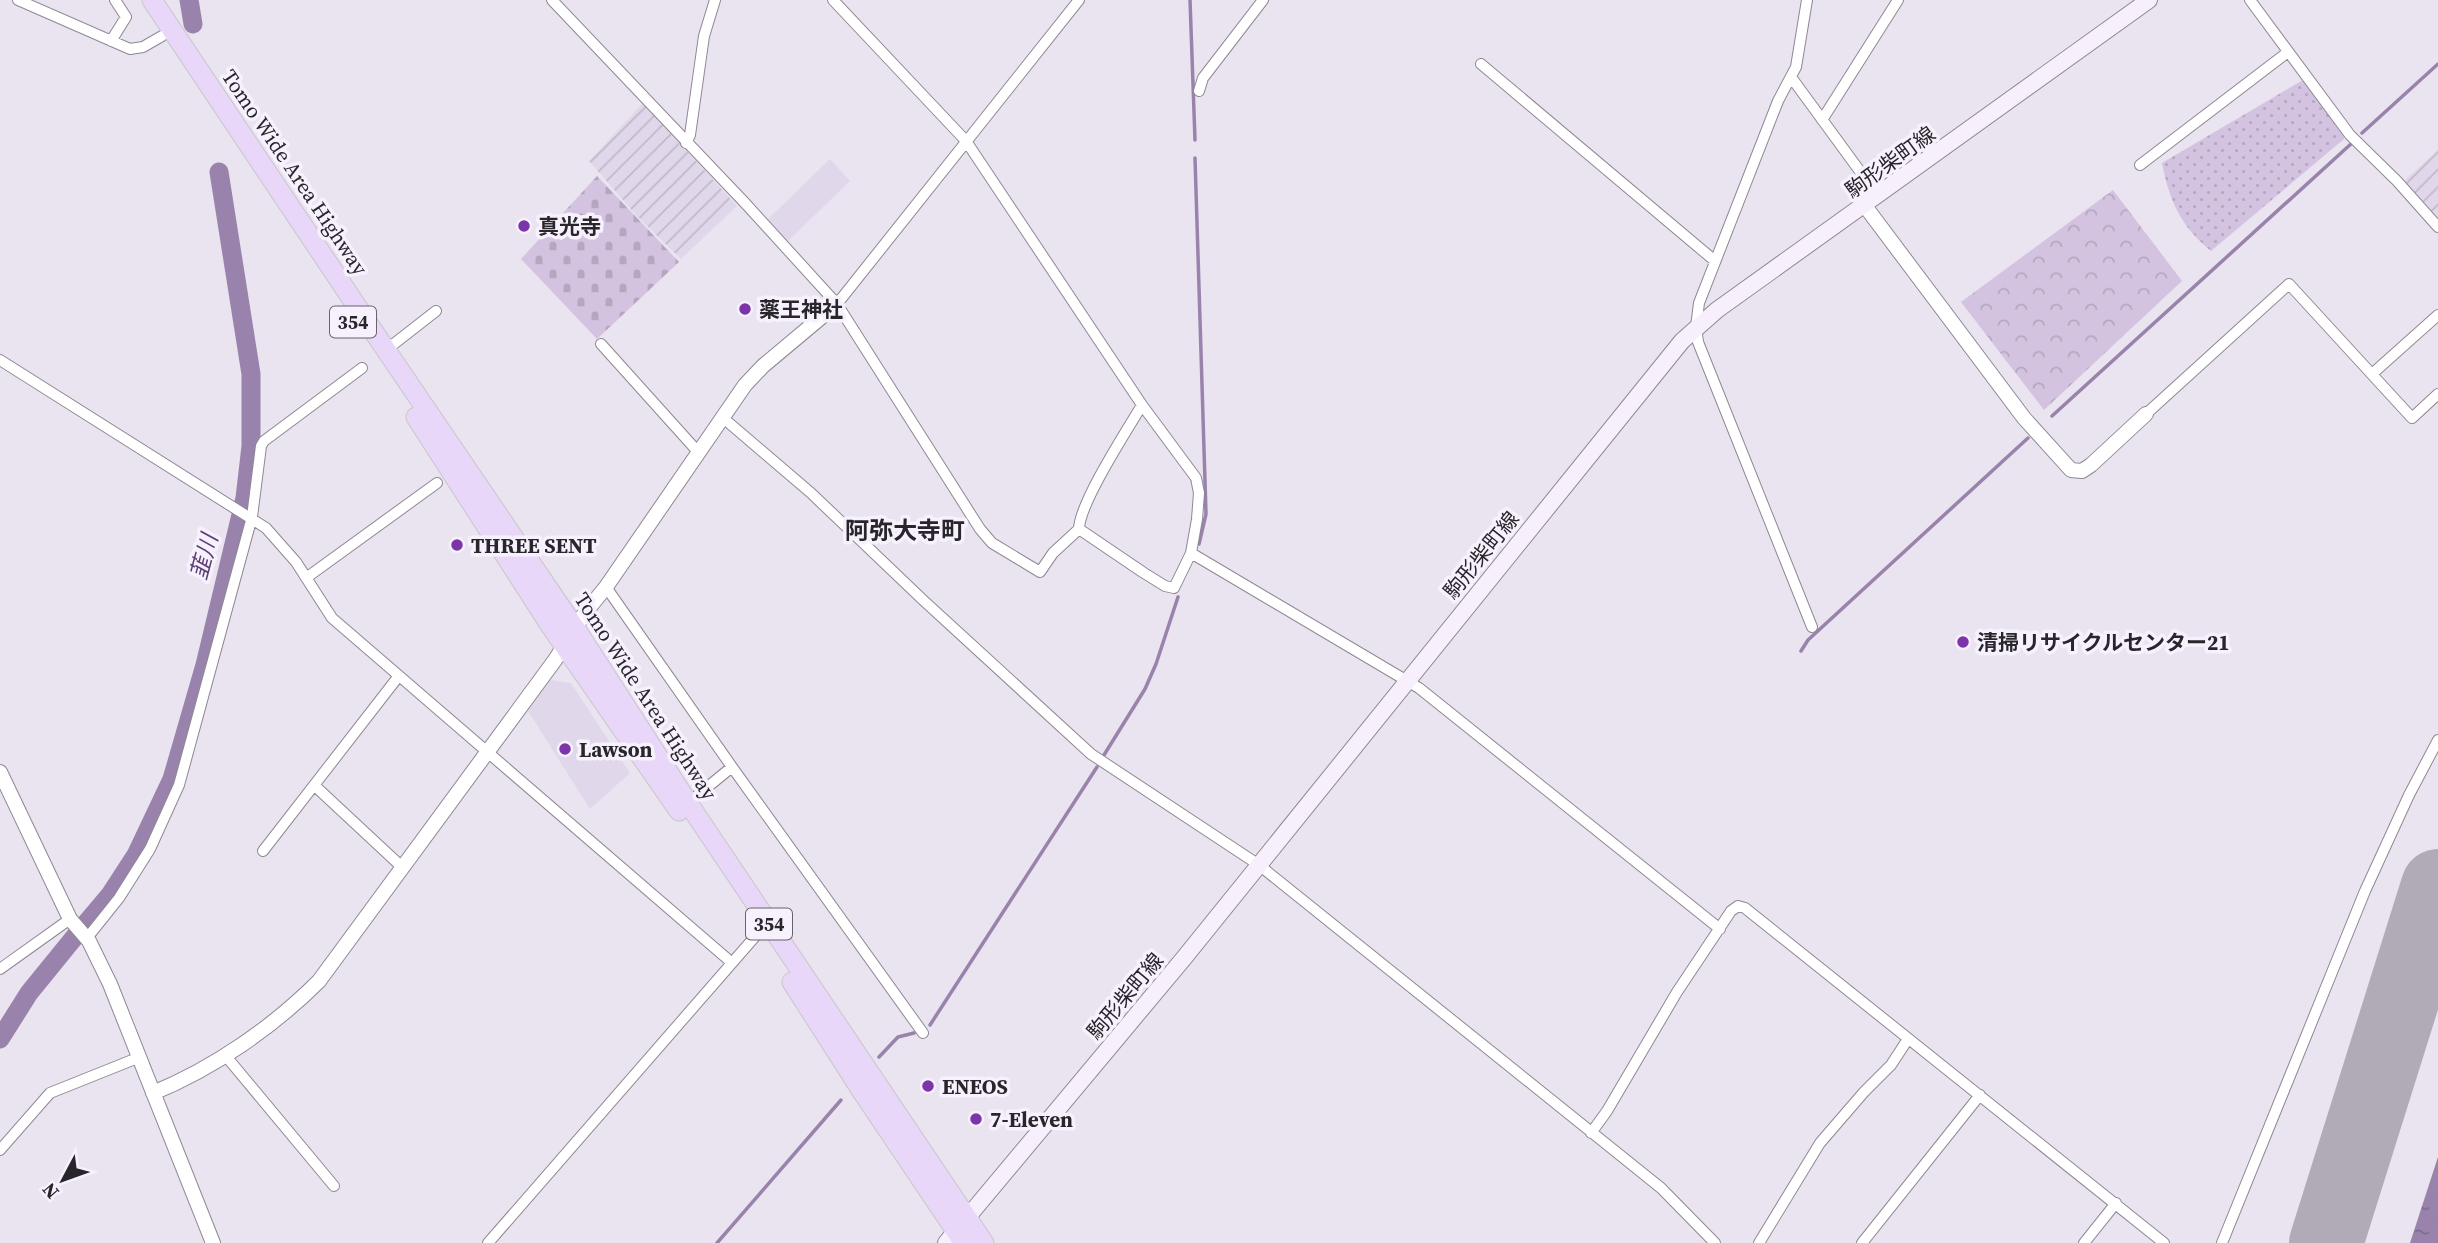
<svg xmlns="http://www.w3.org/2000/svg" width="2438" height="1243" font-family="'Source Serif 4','Noto Sans JP',serif">
	<defs>
		<pattern id="industrial-furrows" width="10" height="10" patternUnits="userSpaceOnUse" patternTransform="scale(1.75)"><rect width="10" height="10" fill="#e1d7ea"/><path d="M-1 1l2-2M0 10L10 0M9 11l2-2" fill="none" stroke="#c1b8c9"/></pattern>
		<pattern id="grass-dots" width="8" height="8" patternUnits="userSpaceOnUse" patternTransform="scale(1.75)"><rect width="8" height="8" fill="#d3c3e0"/><path d="M2 2h.1M6 6h.1" fill="none" stroke="#b5a7c0" stroke-width="1.8" stroke-linecap="round"/></pattern>
		<pattern id="forest-crowns" width="20" height="18" patternUnits="userSpaceOnUse" patternTransform="scale(1.75)"><rect width="20" height="18" fill="#d3c3e0"/><path d="M2 6a3 3 0 1 1 6 0M12 15a3 3 0 1 1 6 0" fill="none" stroke="#b5a7c0"/></pattern>
		<pattern id="cemetery-stones" width="16" height="16" patternUnits="userSpaceOnUse" patternTransform="scale(1.75)"><rect width="16" height="16" fill="#d3c3e0"/><path d="M2 7V4a2 2 0 0 1 4 0v3zM10 15v-3a2 2 0 0 1 4 0v3z" fill="#b5a7c0"/></pattern>
		<pattern id="water-ripples" width="26" height="14" patternUnits="userSpaceOnUse" patternTransform="scale(1.75)"><rect width="26" height="14" fill="#9983ac"/><path d="M2 4q2-2 4 0t4 0M15 11q2-2 4 0t4 0" fill="none" stroke="#7d6b8c"/></pattern>
	</defs>
	<rect width="100%" height="100%" fill="#eae3f0"/>
	<path fill="#e1d7ea" d="M830 159 850 181 787 242 767 220Z
		M550 680 571 683 630 773 590 809 528 711Z"/>
	<path fill="url(#industrial-furrows)" d="M643 103 737 206 681 259 636 215 589 161Z
		M2438 150V218L2405 183 2406 179Z"/>
	<path fill="url(#grass-dots)" d="M2303 80 2345 133 2344 139 2211 251C2181 227 2169 200 2162 163Z"/>
	<path fill="url(#forest-crowns)" d="M2113 190 2182 281 2044 410 1961 302Z"/>
	<path fill="url(#cemetery-stones)" d="M597 176 679 262 597 339 521 259Z"/>
	<path fill="url(#water-ripples)" d="M2438 1157V1243H2410Z"/>
	<g fill="none" stroke-linecap="round" stroke-linejoin="round">
		<path stroke="#9983ac" stroke-width="3.5" d="M1190 0 1195 140
			M2362 133 2438 64
			M1195 158 1206 514 1199 544
			M2052 416 2352 143
			M1801 651 1808 640 2028 438
			M1104 755 1145 689 1156 664 1178 597
			M930 1025 1097 767
			M879 1057 898 1037 914 1033
			M717 1243 841 1100"/>
		<path stroke="#9983ac" stroke-width="19" d="M189 0 193 24
			M83 927 110 895 136 855 172 779 205 665 245 498 251 446V374L219 172
			M0 1039 29 993 77 934"/>
		<path stroke="#b0abb6" stroke-width="74" d="M2326 1243 2438 886"/>
		<g stroke="#8e8893" stroke-width="12">
			<path id="minor" d="M18 0 130 49 143 47 162 36
				M552 0 745 203 837 304 980 529 992 543 1040 572 1053 553 1079 529C1079 504 1127 430 1142 405
				M833 0 966 141 1142 405 1196 478 1199 493 1197 519 1191 553 1174 588 1165 586 1144 573 1079 529
				M1807 0 1796 67 1778 101 1699 303 1696 327 1698 342 1812 627
				M2250 0 2350 135 2397 181 2438 227
				M111 41 126 17 115 0
				M1481 64 1715 261
				M1791 77 1878 196
				M1199 91 1203 78 1263 0
				M1822 120 1898 0
				M686 143 690 135 704 36 715 0
				M2140 165 2288 52
				M837 304 1079 0
				M601 344 699 453
				M386 350 436 311
				M0 360 266 528 296 562 332 618 731 962
				M2372 374 2438 315
				M2146 414 2289 284 2412 418 2438 394
				M722 417 811 493 923 600 1091 754 1259 865 1661 1188 1715 1243
				M1191 553 1419 688 1720 929
				M306 578 437 483
				M606 587 732 767 923 1033
				M315 786 403 868
				M688 803 732 767
				M263 851 398 677
				M87 938 119 898 150 849 179 785 252 517 261 446 264 441 362 368
				M0 969 70 919
				M225 1055 334 1186
				M1591 1133 1607 1111 1677 992 1731 911 1738 906 1745 908 2164 1243
				M0 1150 50 1093 140 1057
				M488 1243 759 932
				M1759 1243 1820 1143 1864 1092 1891 1065 1908 1039
				M1862 1243 1980 1095
				M2084 1243 2116 1203
				M2222 1243 2365 891 2409 795 2438 740"/>
		</g>
		<g stroke="#8e8893" stroke-width="16">
			<path id="tertiary" d="M1865 206 2024 418 2071 470 2082 471 2091 465 2146 414
				M0 772 70 919 89 941 110 984 213 1243
				M153 1093C214 1068 273 1027 319 981L555 660 584 614 606 587 745 385 763 366 837 304"/>
		</g>
		<g stroke="#8e8893" stroke-width="18">
			<path id="secondary" d="M946 1243 1184 958 1682 341 1717 310 2149 0"/>
		</g>
		<g stroke="#c7c7c8" stroke-width="21">
			<path id="trunk" d="M152 0 386 350 575 628 688 803 984 1243
				M416 417 550 625 679 811
				M792 982 863 1093 964 1243"/>
		</g>
		<use href="#minor" stroke="#fff" stroke-width="10"/>
		<use href="#tertiary" stroke="#fff" stroke-width="14"/>
		<use href="#secondary" stroke="#f7f0fc" stroke-width="16"/>
		<use href="#trunk" stroke="#e8d7f8" stroke-width="19"/>
	</g>
	<g fill="#7c35a8" stroke="#f7f0fd" stroke-width="2.5">
		<circle cx="524" cy="226" r="7"/>
		<circle cx="745" cy="309" r="7"/>
		<circle cx="457" cy="545" r="7"/>
		<circle cx="1963" cy="642" r="7"/>
		<circle cx="565" cy="749" r="7"/>
		<circle cx="928" cy="1086" r="7"/>
		<circle cx="976" cy="1119" r="7"/>
	</g>
	<g text-anchor="middle" dominant-baseline="central" stroke-width="7" stroke-linejoin="round" paint-order="stroke">
		<g fill="#f7f0fd" stroke="#67636a" stroke-width="2">
			<rect x="330" y="306.5" width="46" height="31" rx="5"/>
			<rect x="746" y="908.5" width="46" height="31" rx="5"/>
		</g>
		<g font-size="19" font-weight="bold" fill="#29262b">
			<text x="353" y="322">354</text>
			<text x="769" y="924">354</text>
		</g>
		<g font-size="21" fill="#29262b" stroke="#f7f0fd">
			<text transform="translate(1890 162) rotate(-36)">駒形柴町線</text>
			<text transform="translate(295 172) rotate(56)">Tomo Wide Area Highway</text>
			<text transform="translate(1481 555) rotate(-51)">駒形柴町線</text>
			<text transform="translate(646 696) rotate(57)">Tomo Wide Area Highway</text>
			<text transform="translate(1125 996) rotate(-50)">駒形柴町線</text>
		</g>
		<g font-size="21" font-weight="bold" fill="#29262b" stroke="#f7f0fd" text-anchor="start">
			<text x="538" y="226">真光寺</text>
			<text x="759" y="309">薬王神社</text>
			<text x="471" y="545">THREE SENT</text>
			<text x="1977" y="642">清掃リサイクルセンター21</text>
			<text x="579" y="749">Lawson</text>
			<text x="942" y="1086">ENEOS</text>
			<text x="990" y="1119">7-Eleven</text>
		</g>
		<g font-size="23" font-style="italic" fill="#5e3e75" stroke="#f7f0fd">
			<text transform="translate(204 557) rotate(-75)">韮川</text>
		</g>
		<g font-size="24" font-weight="bold" fill="#29262b" stroke="#f7f0fd">
			<text x="905" y="530">阿弥大寺町</text>
		</g>
	</g>
	<g transform="translate(63 1180) rotate(229)" stroke="#f7f0fd" stroke-width="5" paint-order="stroke">
	<path d="M0-5L12 26L0 18L-12 26Z" fill="#29262b"/>
	<text y="-10" font-size="19" font-weight="bold" text-anchor="middle" fill="#29262b">N</text>
	</g>
</svg>
